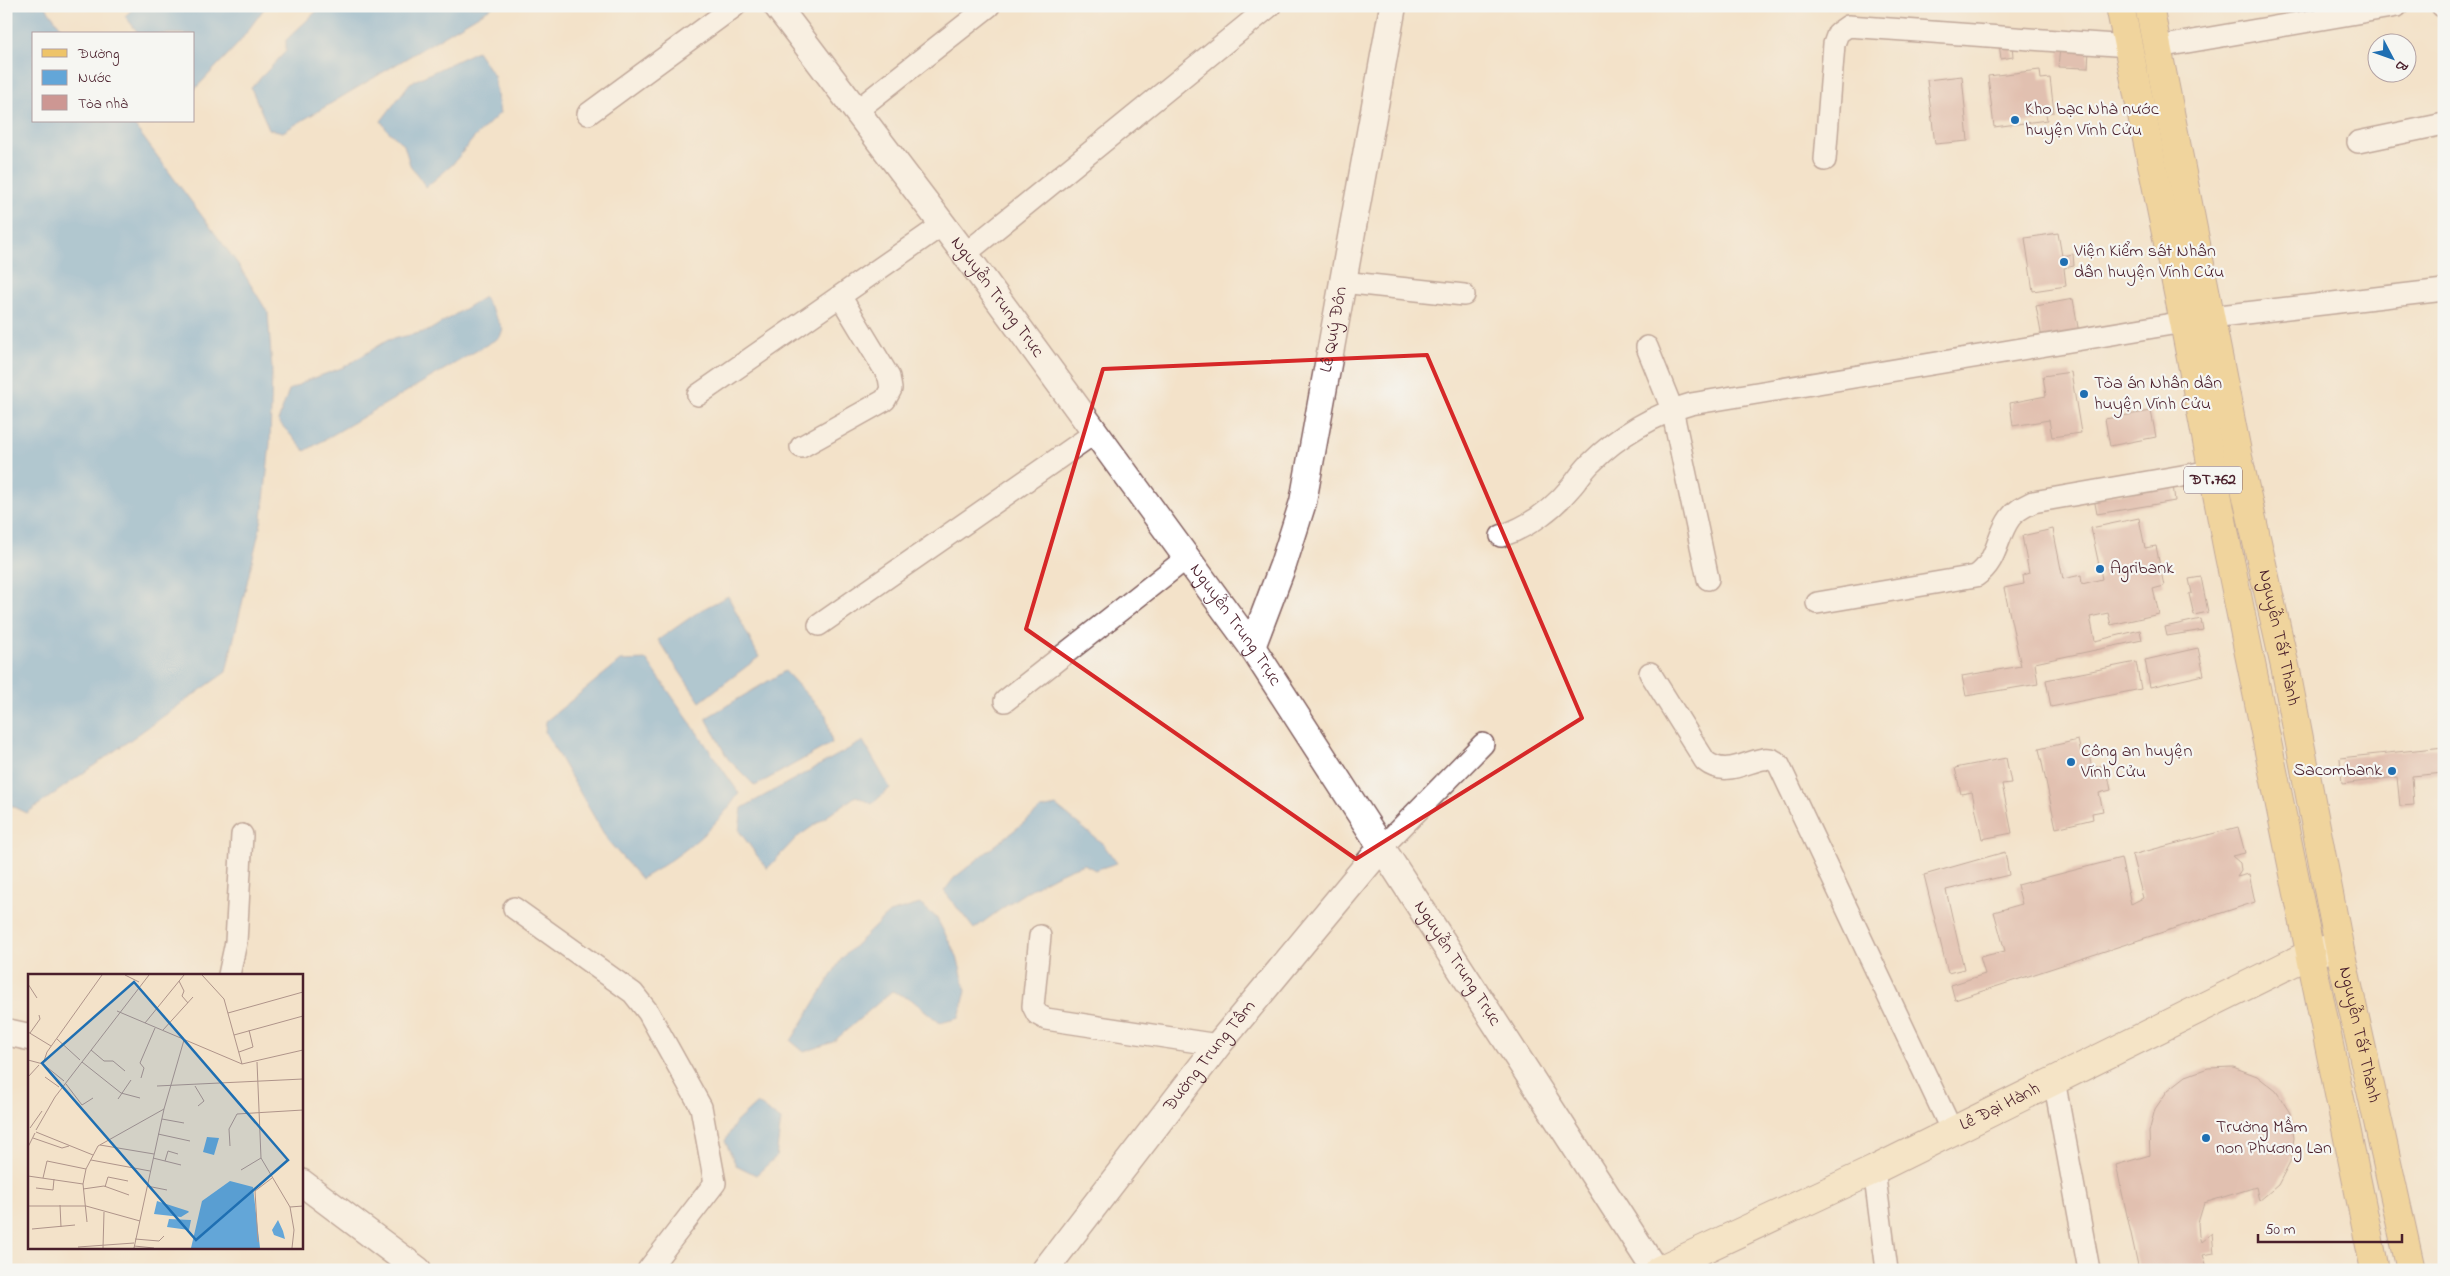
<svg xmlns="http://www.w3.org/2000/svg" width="2450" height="1276" font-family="'Indie Flower',sans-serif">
	<rect width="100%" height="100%" fill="#f6f6f2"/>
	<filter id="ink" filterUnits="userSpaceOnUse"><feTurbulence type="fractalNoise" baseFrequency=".02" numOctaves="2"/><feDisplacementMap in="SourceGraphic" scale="10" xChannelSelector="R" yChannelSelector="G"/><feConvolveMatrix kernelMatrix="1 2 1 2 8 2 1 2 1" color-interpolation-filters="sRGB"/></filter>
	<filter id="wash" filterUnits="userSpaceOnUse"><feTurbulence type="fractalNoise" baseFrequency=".0096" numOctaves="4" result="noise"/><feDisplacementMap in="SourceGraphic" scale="20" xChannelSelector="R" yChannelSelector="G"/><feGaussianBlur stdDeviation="1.12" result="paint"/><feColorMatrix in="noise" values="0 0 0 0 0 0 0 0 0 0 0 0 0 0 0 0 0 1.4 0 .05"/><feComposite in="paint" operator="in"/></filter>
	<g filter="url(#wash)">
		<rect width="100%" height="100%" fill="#f3e2c9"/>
		<path fill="#63a6d8" stroke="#566282" d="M6 6H45L66 34H34V121H131L238 264 268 313 272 369 270 444 262 519 226 672 27 813 6 803Z
			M136 6H266L238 44 194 90V34H139L125 16Z
			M322 6H494L283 132 269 129 251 88 286 51V40Z
			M477 51 494 76 500 113 473 139 452 165 426 187 410 165 404 145 387 130 381 121 410 83Z
			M484 297 503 329 500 337 305 451 278 421 289 390 306 381 344 367 388 340 428 331Z
			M728 596 759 657 700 702 658 640 701 610Z
			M647 660 739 793C715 830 678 858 641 879L608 841 545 732 546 721 620 661Z
			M785 671 826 715 832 743 755 786 728 759 706 718Z
			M863 741 890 788 872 804 856 796 796 838 767 869 739 831 742 808Z
			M1056 806 1103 844 1117 863 1095 870 1084 864C1042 878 1009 903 974 929L944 891 954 878 1041 809Z
			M920 904 936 917 957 956 966 991 959 1018 940 1023 912 1000 892 991 833 1042 804 1052 791 1041 842 958 889 913Z
			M757 1103 781 1120 776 1157 756 1175 736 1165 725 1141 736 1122Z"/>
		<g id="blocks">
			<path fill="#cd9793" d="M1999 43 2012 44 2013 57 2001 59Z
				M2060 48 2089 50 2088 68 2058 67Z
				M2040 70 2041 79 2050 78 2054 112 2046 113 2047 120 1994 127 1988 76Z
				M1962 76 1968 141 1935 144 1927 80Z
				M2058 233 2062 256 2073 254 2074 266 2064 268 2066 286 2033 291 2025 238Z
				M2073 299 2079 333 2042 338 2036 306Z
				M2071 372 2081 433 2052 437 2049 420 2013 426 2010 403 2046 396 2043 376Z
				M2151 411 2156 437 2110 446 2105 419Z
				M2173 485 2175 501 2097 514 2094 498Z
				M2139 518 2145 548 2156 546 2164 586 2153 589 2159 614 2111 625 2108 613 2090 617 2095 641 2140 630 2142 640 2035 663 2038 684 1966 696 1962 676 2021 666 2004 588 2024 584 2023 575 2029 573 2022 536 2053 529 2063 579 2081 575 2082 584 2102 579 2091 528Z
				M2201 577 2208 612 2194 615 2189 594 2192 593 2189 579Z
				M2201 619 2203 630 2167 636 2165 627Z
				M2198 648 2204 675 2150 687 2145 660Z
				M2136 662 2141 689 2051 707 2046 680Z
				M2078 740 2081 753 2088 751 2092 768 2106 765 2111 790 2099 793 2103 811 2092 813 2093 819 2056 828 2039 749Z
				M2444 747V773L2412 776 2414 805 2400 806 2397 777 2342 784 2340 758Z
				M2006 758 2011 783 2002 784 2012 833 1982 839 1972 792 1961 794 1955 768Z
				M2238 827 2245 853 2232 856 2240 863 2241 871 2237 877 2249 874 2255 902 1955 1000 1951 985 1985 974 1980 957 2005 951 1994 912 2022 904 2017 885 2121 858 2131 904 2143 898 2132 855Z
				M2005 852 2009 875 1946 890 1964 969 1948 973 1924 875Z
				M2233 1067 2257 1076 2276 1091 2290 1113 2294 1138 2290 1162 2278 1185 2259 1201 2256 1187 2204 1203 2198 1223 2199 1236 2201 1242 2212 1233 2214 1253 2203 1255 2208 1270H2139L2116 1165 2150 1155 2149 1132 2155 1109 2168 1090 2186 1076 2208 1068Z"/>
		</g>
	</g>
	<g filter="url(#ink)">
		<use href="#blocks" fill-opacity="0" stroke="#856362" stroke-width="1"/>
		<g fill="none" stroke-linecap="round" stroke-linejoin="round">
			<g stroke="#856362" stroke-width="24">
				<path id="minor" d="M2442 6 2444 7
					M2158 47 2397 6
					M856 111 989 6
					M588 114 735 6
					M2358 142 2444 124
					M1825 160 1834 44 1838 33 1848 26 2129 46
					M965 254 1270 6
					M1342 282 1464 295
					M2211 317 2444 290
					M1647 347 1672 409 1708 579
					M698 395 942 225
					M801 447 885 400 891 389 889 377 840 296
					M1501 536C1529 527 1554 508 1572 486 1579 478 1584 469 1592 462 1618 436 1655 414 1691 404L2184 322
					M1817 603 1976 576C1998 561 1996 537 2010 518 2016 510 2025 506 2033 502L2211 471
					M819 625 1096 432
					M1650 673 1705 761C1733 784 1763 744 1779 765L1952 1131
					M1005 701 1188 557
					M1382 847 1483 744
					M514 908 633 993 648 1012 701 1107 715 1183 648 1270
					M1040 936 1033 1006 1037 1014 1046 1019 1218 1045
					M229 975 236 942 242 835
					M2054 1080 2089 1270
					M1874 1170 1887 1270"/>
			</g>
			<g stroke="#856362" stroke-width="29">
				<g id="tertiary">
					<path id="s1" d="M777 6 965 254 1252 647 1655 1270"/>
					<path id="s2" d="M1252 647 1283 565 1303 502 1393 6"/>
					<path d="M6 1032 29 1037"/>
					<path d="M301 1182 418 1270"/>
					<path id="s3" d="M1045 1270 1218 1045 1382 847"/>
				</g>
			</g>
			<g stroke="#856362" stroke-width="30">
				<g id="secondary">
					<path id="s4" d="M1659 1270 1874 1170 2310 954 2339 946"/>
				</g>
			</g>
			<g stroke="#856362" stroke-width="30">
				<g id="primary">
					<path d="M2120 6 2184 322 2228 551 2375 1270"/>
					<path id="s5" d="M2149 6 2238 457 2286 671 2339 946 2411 1270"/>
				</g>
			</g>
			<use href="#minor" stroke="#fff" stroke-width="21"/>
			<use href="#tertiary" stroke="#fff" stroke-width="26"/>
			<use href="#secondary" stroke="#f8e7c3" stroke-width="28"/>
			<use href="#primary" stroke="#eec469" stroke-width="28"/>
		</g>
	</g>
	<path d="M0 0H2450V1276H0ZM1427 355 1582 718 1356 859 1026 629 1103 369Z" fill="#f3e2c9" fill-opacity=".55" fill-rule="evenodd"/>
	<path fill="none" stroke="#d62828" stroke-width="4" stroke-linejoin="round" d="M1427 355 1582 718 1356 859 1026 629 1103 369Z"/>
	<g fill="#1f6fb2" stroke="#f6f6f2" stroke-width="2">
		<circle cx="2015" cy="120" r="5"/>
		<circle cx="2064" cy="262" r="5"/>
		<circle cx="2084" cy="394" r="5"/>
		<circle cx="2100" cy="569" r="5"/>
		<circle cx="2071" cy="762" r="5"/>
		<circle cx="2392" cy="771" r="5"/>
		<circle cx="2206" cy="1138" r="5"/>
	</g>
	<g text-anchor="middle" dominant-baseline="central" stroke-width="4.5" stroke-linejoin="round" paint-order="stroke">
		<rect fill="#f6f6f2" stroke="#7e6067" stroke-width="1" x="2184" y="466.5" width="58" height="27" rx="4"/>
		<g font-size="16" font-weight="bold" fill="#4a1f2b">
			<text x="2213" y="480">ĐT.762</text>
		</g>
		<g font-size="18" fill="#4a1f2b" stroke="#f6f6f2" text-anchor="start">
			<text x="2025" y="110">Kho bạc Nhà nước<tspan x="2025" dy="21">huyện Vĩnh Cửu</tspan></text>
			<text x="2074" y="252">Viện Kiểm sát Nhân<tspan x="2074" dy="21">dân huyện Vĩnh Cửu</tspan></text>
			<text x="2094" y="384">Tòa án Nhân dân<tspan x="2094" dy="21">huyện Vĩnh Cửu</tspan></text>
			<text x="2110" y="569">Agribank</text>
			<text x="2081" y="752">Công an huyện<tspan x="2081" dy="21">Vĩnh Cửu</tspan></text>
			<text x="2382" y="771" text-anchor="end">Sacombank</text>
			<text x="2216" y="1128">Trường Mầm<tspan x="2216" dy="21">non Phương Lan</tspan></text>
		</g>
		<g font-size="18" fill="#4a1f2b" stroke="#f6f6f2">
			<text stroke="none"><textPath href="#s1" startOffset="365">Nguyễn Trung Trực</textPath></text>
			<text stroke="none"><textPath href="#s2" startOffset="329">Lê Quý Đôn</textPath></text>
			<text stroke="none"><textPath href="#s1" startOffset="770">Nguyễn Trung Trực</textPath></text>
			<text stroke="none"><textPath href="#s5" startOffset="645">Nguyễn Tất Thành</textPath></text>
			<text stroke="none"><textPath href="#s1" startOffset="1175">Nguyễn Trung Trực</textPath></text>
			<text stroke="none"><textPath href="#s5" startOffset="1050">Nguyễn Tất Thành</textPath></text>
			<text stroke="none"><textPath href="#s3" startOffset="270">Đường Trung Tâm</textPath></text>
			<text stroke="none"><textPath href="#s4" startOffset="378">Lê Đại Hành</textPath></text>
		</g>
	</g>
	<g transform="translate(28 974)">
		<rect width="275" height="275" fill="#f3e2c9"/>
		<path d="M179 163 191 164 186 181 175 178ZM202 207 225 213 232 274H163L174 227ZM129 227 160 237 161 238 153 243 126 240ZM141 245 163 246 161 256 139 253ZM250 246 255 257 257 265 246 261 244 256Z" fill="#63a6d8"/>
		<path fill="none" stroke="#af948a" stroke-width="1" d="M97 1 111 8M174 1 196 25 214 90M151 7 156 17 154 22 160 29M0 10 9 24M89 37 214 90 275 76M200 39 275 18M117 49 156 1M135 56 165 23M0 58 23 72M2 59 12 45 11 41M206 61 275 42M29 65 52 86M63 76 76 87H85L97 97M211 78 225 73 221 56M0 86 15 90 36 107M54 88 93 119 112 124M229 88 233 184 262 233 275 232M15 90 19 78 74 1M0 103 11 91M17 103 31 113M113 104 116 94 112 89 127 54M38 110 54 131 65 124M129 112 275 105M167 112 176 127 170 132M90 125 103 106M134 145 156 149M2 154 14 137M8 156 27 123 121 1M8 158 65 181M130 160 162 167M5 164 34 174 41 172M72 171 126 180M202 172 201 155 209 140 275 136M0 173 7 159M125 184 153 191M63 186 122 197M137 187 140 177 150 180M213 196 233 184M0 202 55 210 58 195 70 172 136 135M15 204 19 187 58 195M55 210 59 248M119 212 139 216M77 213 80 203 100 207M8 214 25 216 26 205M55 215 76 212 101 221M32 231 33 253M0 232H58L112 247M262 233 266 256 264 274M4 255 47 251M107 265 131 267 136 262M230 268 227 217 244 204M106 272 126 274M50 273 106 269M75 274 76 238M106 274 136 135 156 66"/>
		<path fill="#1f6fb2" fill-opacity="0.15" stroke="#1f6fb2" stroke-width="2.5" d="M106 8 260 186 168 266 14 89Z"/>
		<rect width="275" height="275" fill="none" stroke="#4a1f2b" stroke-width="2.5"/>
	</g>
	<rect width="2450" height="1276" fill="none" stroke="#f6f6f2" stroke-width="25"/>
	<rect x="32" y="32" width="162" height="90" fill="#f6f6f2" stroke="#b1a0a2"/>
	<rect x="42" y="49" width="25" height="8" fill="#eec469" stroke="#b1a0a2"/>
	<text x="78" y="58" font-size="15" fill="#4a1f2b">Đường</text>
	<rect x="42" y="70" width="25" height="15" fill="#63a6d8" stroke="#b1a0a2"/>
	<text x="78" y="82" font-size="15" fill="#4a1f2b">Nước</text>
	<rect x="42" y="95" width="25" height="15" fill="#cd9793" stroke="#b1a0a2"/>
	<text x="78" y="108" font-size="15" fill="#4a1f2b">Tòa nhà</text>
	<g transform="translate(2392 58) rotate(131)"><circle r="24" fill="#f6f6f2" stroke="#b1a0a2"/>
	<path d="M0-4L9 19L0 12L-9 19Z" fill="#1f6fb2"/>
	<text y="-8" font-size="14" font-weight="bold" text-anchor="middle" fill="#4a1f2b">B</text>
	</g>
	<path d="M2258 1234v8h144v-8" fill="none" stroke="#4a1f2b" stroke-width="2.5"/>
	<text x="2265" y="1234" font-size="15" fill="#4a1f2b" stroke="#f6f6f2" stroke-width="4" paint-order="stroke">50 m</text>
</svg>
